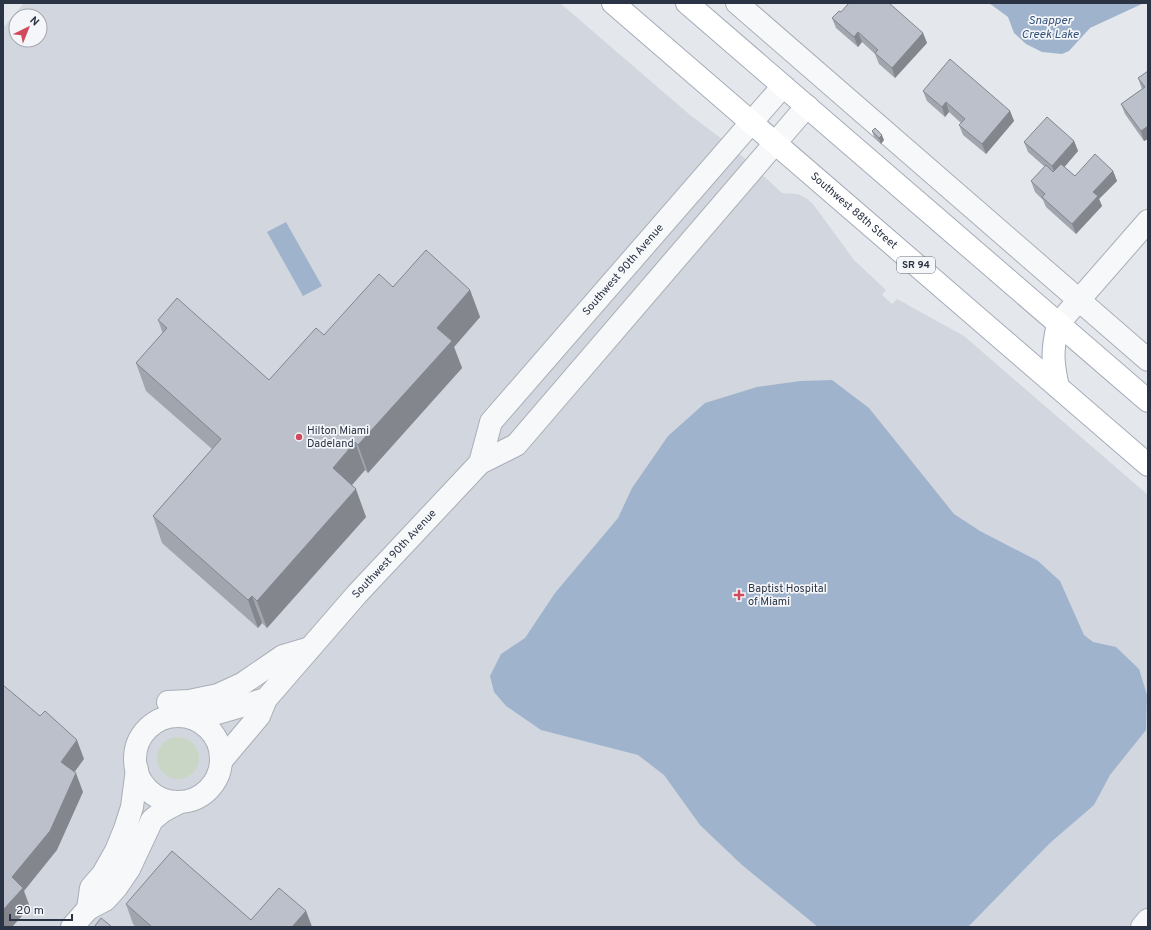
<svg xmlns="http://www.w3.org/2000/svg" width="1151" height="930" font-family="Overpass,sans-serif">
	<rect width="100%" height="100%" fill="#e4e7ec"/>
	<path fill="#d2d6de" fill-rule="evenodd" d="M24 3H560L690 115 730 145 782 193 798 194 806 198 813 204 854 260 886 290 882 295 892 304 897 299 964 336 1148 495V927H3V28ZM16 16H40V40H16Z"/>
	<path fill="#c9d6c5" d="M157 758a21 21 0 1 1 42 0a21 21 0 1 1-42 0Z"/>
	<path fill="#9fb4cc" d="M989 3H1144L1090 28 1069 51 1062 54 1042 52 1026 44 1014 33 1008 17Z
		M286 222 322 286 303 296 267 232Z
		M832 380 869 408 954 514 980 531 1038 561 1060 581 1084 635 1093 642 1116 647 1139 669 1147 695 1146 730 1110 775 1094 805 1050 843 968 927H818L742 865 700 825 664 775 638 755 541 730 506 706 494 692 490 676 501 654 525 638 555 593 618 518 632 488 668 436 705 403 757 387 800 381Z"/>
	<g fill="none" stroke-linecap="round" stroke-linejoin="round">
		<g stroke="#a9aeb7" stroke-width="24">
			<g id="minor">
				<path d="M737 3 1148 360"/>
				<path d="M1058 324 1148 221"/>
				<path id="s1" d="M480 463 491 422 783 86"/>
				<path d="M168 702 189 701 218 695 242 684 283 656 310 648"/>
				<circle cx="178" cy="759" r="43"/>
				<path d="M193 718 207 716 266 699"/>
				<path id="s2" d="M221 761 259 716 266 699 357 594 480 463 516 445 807 106"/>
				<path d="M88 909 91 888 103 874 116 851 125 829 132 807 137 769"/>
				<path d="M72 927 88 909 105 900 116 888 129 869 152 820 163 811 180 802"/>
				<path d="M1142 927 1148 920"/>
			</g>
		</g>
		<g stroke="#a3abb8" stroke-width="24">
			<g id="major">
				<path id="s3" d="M613 3 1148 465"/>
				<path d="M687 3 1148 401"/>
				<path d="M1058 387C1052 361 1052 350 1058 324"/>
			</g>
		</g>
		<use href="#minor" stroke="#f7f8fa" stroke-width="22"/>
		<use href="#major" stroke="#fff" stroke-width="22"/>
	</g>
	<path fill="#a1a5ae" d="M841 12 923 33 927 43 895 78 879 64 875 54 862 42 858 47 836 28 832 18Z
		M1148 71V139L1144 141 1125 114 1121 104 1142 89 1138 78Z
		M923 91 1010 111 1014 121 986 154 963 135 959 125 961 123 949 112 945 117 927 101Z
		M872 131 884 140 881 144 874 137Z
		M1074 141 1078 151 1064 167 1075 176 1113 171 1117 181 1099 199 1102 206 1076 234 1046 207 1043 200 1035 192 1031 181 1045 167 1028 152 1024 142Z
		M393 287 470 290 480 317 454 347 462 368 368 473 365 470 352 485 366 517 267 628 262 623 258 628 162 543 153 516 212 449 146 391 136 363 163 334 158 320 269 380 324 335Z
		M126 904 251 920 306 911 312 927H136L133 924Z"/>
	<path fill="#83868d" d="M858 32 862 42 858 47 854 37Z
		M923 33 927 43 895 78 892 68Z
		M946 102 949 112 945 117 942 107Z
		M1010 111 1014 121 986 154 982 144Z
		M1148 126V139L1144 141 1141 131Z
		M882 135 884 140 881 144 879 138Z
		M1074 141 1078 151 1056 177 1052 166Z
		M1113 171 1117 181 1099 199 1102 206 1076 234 1072 224 1093 192Z
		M470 290 480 317 454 347 462 368 368 473 358 445 437 328Z
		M355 442 365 470 343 495 333 468Z
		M356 489 366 517 267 628 257 601Z
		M252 596 262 623 258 628 248 600Z
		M77 740 84 759 68 781 61 762Z
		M76 773 83 792 57 850 24 891 30 907 12 927H3V910L12 877Z
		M306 911 312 927H292Z"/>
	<path fill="#bbc0ca" stroke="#83868d" d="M849 3H889L923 33 892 68 875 53 878 50 858 32 854 37 832 18 839 11 841 12Z
		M950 59 1010 111 982 144 959 125 965 119 946 102 942 107 923 91Z
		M1148 71V126L1141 131 1121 104 1145 87 1138 78Z
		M1047 117 1074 141 1052 166 1024 142Z
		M875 128 882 135 879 138 872 131Z
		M1095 154 1113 171 1093 192 1098 196 1072 224 1042 197 1045 194 1031 181 1046 165 1053 172 1061 164 1075 176Z
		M426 250 470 290 437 328 452 341 358 445 355 442 333 468 356 489 257 601 252 596 248 600 153 516 221 439 136 363 167 328 158 320 177 298 269 380 316 328 324 335 379 274 393 287Z
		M3 685 40 716 45 711 77 740 61 762 76 773 50 831 12 877 23 888 3 910Z
		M172 851 251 920 279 888 306 911 292 927H152L126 904Z
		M101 918 112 927H94Z"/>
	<g fill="#d1495b" stroke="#f4f6f9" stroke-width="1.5">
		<circle cx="299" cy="437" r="4"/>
		<path d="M737 589h4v4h4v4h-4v4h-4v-4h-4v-4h4z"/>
	</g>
	<g text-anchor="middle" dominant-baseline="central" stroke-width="3.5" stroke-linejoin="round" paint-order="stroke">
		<rect fill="#f4f6f9" stroke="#676e7b" stroke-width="1" x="897" y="257" width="38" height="16" rx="3"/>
		<g font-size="10" font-weight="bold" fill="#2b3445">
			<text x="916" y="265">SR 94</text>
		</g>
		<g font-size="11" fill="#2b3445" stroke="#f4f6f9">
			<text stroke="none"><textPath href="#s3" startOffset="318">Southwest 88th Street</textPath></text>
			<text stroke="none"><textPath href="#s1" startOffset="244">Southwest 90th Avenue</textPath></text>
			<text stroke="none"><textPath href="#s2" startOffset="271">Southwest 90th Avenue</textPath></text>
		</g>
		<g font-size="11" fill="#2b3445" stroke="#f4f6f9" text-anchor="start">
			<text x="307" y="431">Hilton Miami<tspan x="307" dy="13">Dadeland</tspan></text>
			<text x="748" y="589">Baptist Hospital<tspan x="748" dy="13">of Miami</tspan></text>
		</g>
		<g font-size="12" font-style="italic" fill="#34527a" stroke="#f4f6f9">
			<text x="1050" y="21">Snapper<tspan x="1050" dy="14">Creek Lake</tspan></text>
		</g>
	</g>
	<rect width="1151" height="930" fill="none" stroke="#2b3445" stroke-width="8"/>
	<g transform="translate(28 28) rotate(43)"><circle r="19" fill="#f4f6f9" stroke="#a4a8b1"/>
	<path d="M0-3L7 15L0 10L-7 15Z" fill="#d1495b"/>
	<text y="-6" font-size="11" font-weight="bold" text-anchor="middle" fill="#2b3445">N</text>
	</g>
	<path d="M10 914v6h62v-6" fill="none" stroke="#2b3445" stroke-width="2"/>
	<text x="16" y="914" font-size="12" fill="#2b3445" stroke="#f4f6f9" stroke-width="3" paint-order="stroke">20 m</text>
</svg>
